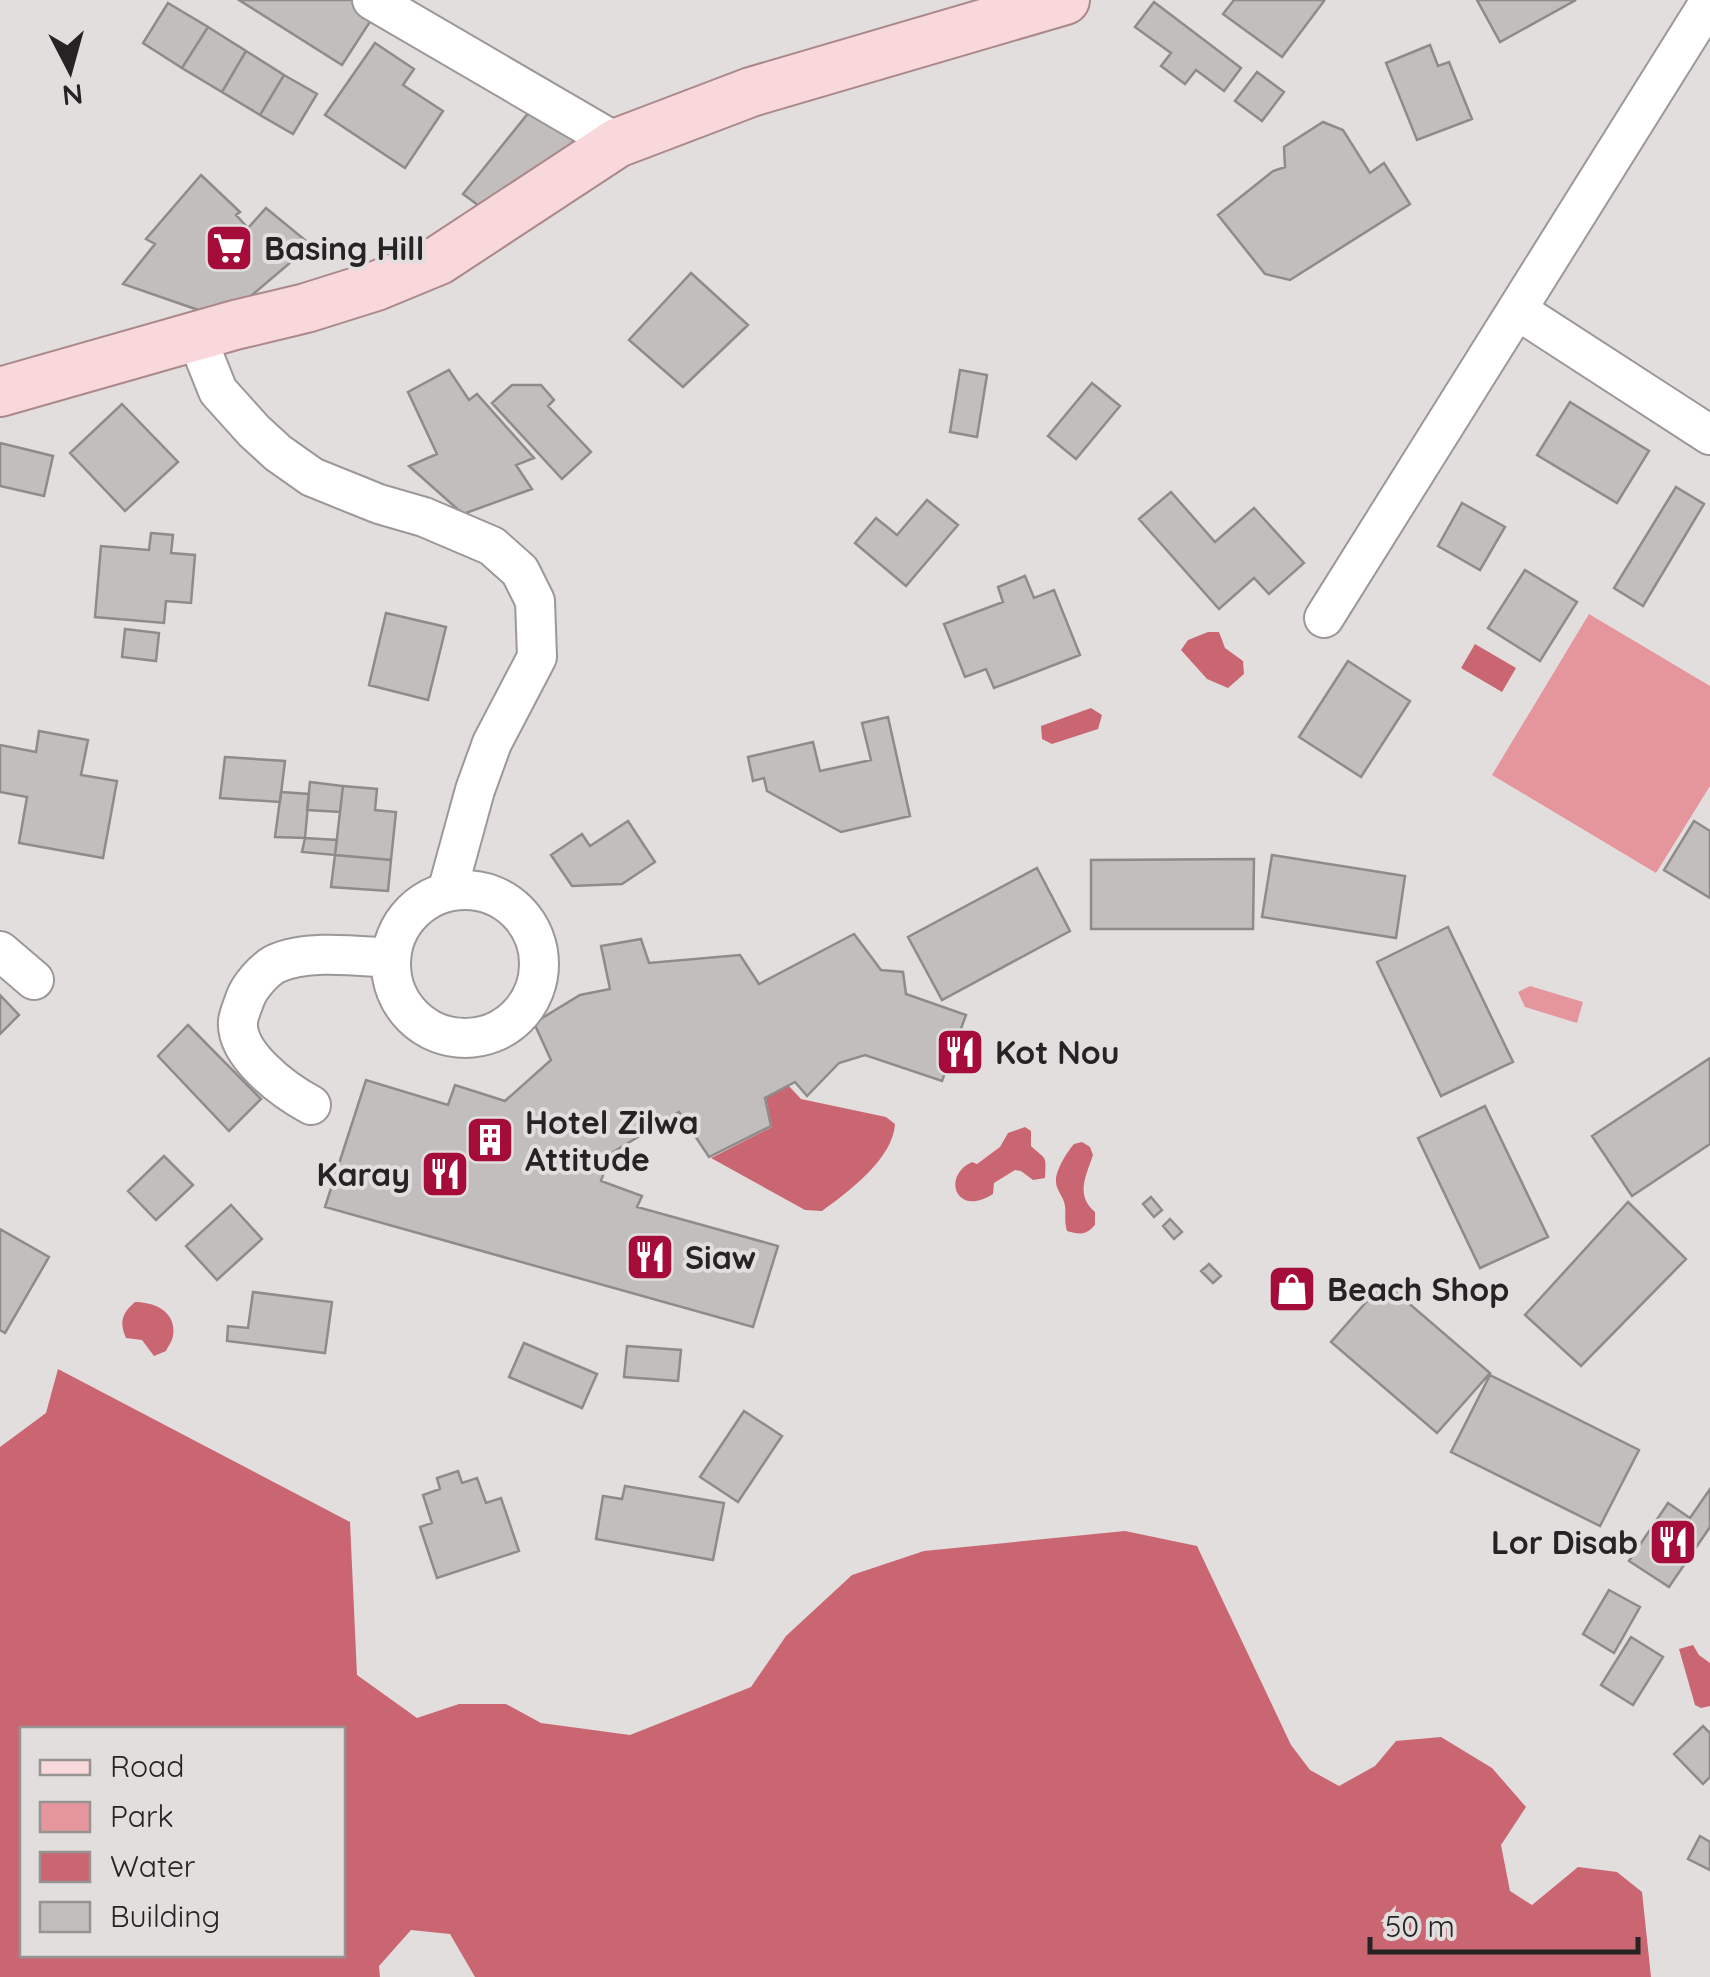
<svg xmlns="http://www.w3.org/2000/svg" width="1710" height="1977" font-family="Quicksand,sans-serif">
	<rect width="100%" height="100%" fill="#e2dede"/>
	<path fill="#e5969d" d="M1589 614 1710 686V786L1656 873 1492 775Z
		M1530 986 1583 1002 1577 1023 1525 1007 1518 992Z"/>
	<path fill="#ca6672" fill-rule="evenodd" d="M1208 632H1219L1225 648 1243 661 1244 674 1228 688 1207 679 1181 650 1188 640Z
		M1475 644 1516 668 1502 692 1461 668Z
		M1091 708 1102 715 1098 729 1052 744 1042 739 1041 726Z
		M788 1085 801 1099 886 1117 895 1124C893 1159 848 1192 822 1211L805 1210 711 1158 772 1127 766 1098Z
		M1025 1127 1031 1131V1146C1047 1161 1046 1154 1045 1178L1033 1180 1021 1171 1015 1170 994 1183 993 1194C956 1218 941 1176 972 1162L977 1164 1000 1147 1008 1133Z
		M1082 1142 1090 1147 1093 1155C1086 1176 1075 1195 1095 1212V1225C1086 1235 1080 1235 1067 1231 1064 1221 1066 1216 1065 1206 1064 1197 1056 1190 1056 1182 1055 1171 1067 1152 1074 1144Z
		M135 1302C155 1302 177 1312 173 1336 172 1342 168 1346 166 1351L154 1356 142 1340 126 1338C119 1322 122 1313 135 1302Z
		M58 1369 350 1522 357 1675 417 1718 459 1704H506L541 1723 630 1735 751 1687 786 1636 852 1575 924 1551 1125 1531 1197 1546 1291 1745 1310 1770 1339 1786 1375 1766 1396 1741 1441 1737 1492 1768 1526 1807 1501 1845 1510 1891 1532 1905 1578 1867 1617 1872 1642 1892 1651 1977H475L450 1934 411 1930 379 1966 380 1977H0V1447L46 1413ZM22 1730H342V1954H22Z
		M1693 1645 1699 1655 1710 1663V1706L1701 1708 1695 1705 1679 1649Z"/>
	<path fill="#c2bebe" stroke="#8f8b8b" stroke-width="2.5" d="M239 0H353L375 14 342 65Z
		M1234 0H1322L1324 1 1282 57 1223 14Z
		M1477 0H1576L1500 42Z
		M1154 2 1241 68 1224 91 1196 70 1185 84 1161 66 1171 53 1135 27Z
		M168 3 208 27 182 68 143 43Z
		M208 27 246 51 222 92 182 68Z
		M375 43 414 69 403 85 443 111 405 168 325 115Z
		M1430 45 1438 66 1449 62 1472 119 1417 140 1386 63Z
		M246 51 284 75 260 115 222 92Z
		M1257 72 1284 92 1262 121 1235 101Z
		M284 75 317 94 293 134 260 115Z
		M530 111 573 139 572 161 486 211 463 194Z
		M1323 122 1343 130 1370 173 1384 163 1410 204 1290 280 1265 274 1218 215 1273 171 1285 167 1284 147Z
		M201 175 240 212 236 215 248 228 266 208 311 245 219 323 201 311 123 284 155 244 146 239Z
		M691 273 748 325 683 387 629 340Z
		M449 370 469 400 477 394 534 458 516 465 532 489 463 514 409 466 437 454 408 392Z
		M960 370 987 375 977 437 950 432Z
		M1092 383 1120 406 1076 459 1048 436Z
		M512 385H541L554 400 548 406 591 452 562 479 492 403Z
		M1570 402 1649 451 1617 503 1537 455Z
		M122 404 178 462 125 511 70 453Z
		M0 443 53 456 44 496 0 486Z
		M1676 487 1704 504 1643 606 1614 588Z
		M1171 492 1215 542 1254 508 1304 563 1269 594 1254 578 1219 609 1139 519Z
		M927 500 958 525 906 586 855 543 876 518 897 535Z
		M1462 503 1505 527 1480 570 1438 546Z
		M151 533 173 535 171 553 195 555 191 603 166 601 164 623 95 617 101 546 149 550Z
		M1525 570 1577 602 1540 661 1488 628Z
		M1025 576 1034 598 1054 590 1080 655 994 688 986 669 965 677 944 624 1003 602 998 587Z
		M386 613 446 627 428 700 369 685Z
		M125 629 159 633 156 661 122 657Z
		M1348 661 1410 701 1361 777 1299 737Z
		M888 717 910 816 841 832 767 791 764 778 753 781 748 757 813 742 820 771 871 760 862 723Z
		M39 731 88 740 81 775 117 781 103 858 19 843 27 797 0 792V745L36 752Z
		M225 757 285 761 280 802 220 798Z
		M310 782 343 786 340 812 307 810Z
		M343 786 377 789 375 810 396 812 391 860 335 855Z
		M281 792 309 794 305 838 275 837Z
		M628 821 655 862 622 884 572 886 551 855 582 834 590 846Z
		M1694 821 1710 831V898L1664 870Z
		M305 838 337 840 335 855 302 852Z
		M335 855 391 860 388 891 331 887Z
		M1272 855 1405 876 1396 938 1262 917Z
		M1254 859 1253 929H1091V860Z
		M1037 868 1070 931 942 1000 908 937Z
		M1448 927 1513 1062 1441 1096 1377 962Z
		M854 934 881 970 903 972 906 994 966 1015 942 1081 865 1055 839 1063 807 1096 795 1082 765 1098 771 1126 709 1157 679 1112 610 1154 601 1181 642 1196 637 1207 778 1246 753 1327 325 1207 366 1080 448 1105 455 1085 505 1101 551 1060 534 1023 580 995 610 989 601 946 641 939 649 963 740 955 759 984Z
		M0 995 19 1015 0 1034Z
		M188 1025 261 1099 229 1131 158 1056Z
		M1710 1058V1144L1632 1196 1592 1136Z
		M1485 1106 1548 1237 1480 1268 1418 1138Z
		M164 1156 193 1185 156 1220 128 1191Z
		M1151 1197 1162 1210 1154 1217 1143 1204Z
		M1628 1202 1686 1259 1581 1366 1525 1315Z
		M231 1205 262 1239 217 1280 186 1246Z
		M1170 1219 1182 1232 1174 1239 1163 1226Z
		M0 1229 49 1257 5 1333 0 1330Z
		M1209 1264 1221 1276 1213 1283 1201 1271Z
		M1299 1272 1307 1278 1286 1307 1277 1300Z
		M1384 1282 1490 1373 1437 1433 1331 1342Z
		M253 1292 332 1302 325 1353 227 1341 228 1326 248 1328Z
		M524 1343 597 1374 582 1408 509 1377Z
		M627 1346 681 1350 678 1381 624 1377Z
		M1490 1375 1639 1450 1600 1526 1451 1452Z
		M744 1411 782 1436 738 1502 700 1477Z
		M458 1471 462 1483 477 1478 486 1503 501 1498 519 1551 437 1578 420 1527 432 1523 423 1495 440 1489 437 1478Z
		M625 1486 724 1503 713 1560 596 1539 603 1496 622 1499Z
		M1710 1489V1527L1669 1587 1629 1561 1668 1503 1690 1518Z
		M1609 1590 1640 1607 1614 1653 1583 1634Z
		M1631 1637 1663 1657 1633 1705 1601 1685Z
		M1703 1726 1710 1733V1777L1703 1784 1674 1754Z
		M1700 1836 1710 1842V1870L1688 1859Z"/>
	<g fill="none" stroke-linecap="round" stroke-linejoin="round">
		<g stroke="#9c9898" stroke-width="42">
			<path id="minor" d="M372 0 617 143
				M1517 310 1710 435
				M196 336 218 391 254 431 278 453 312 477 379 504 424 517 492 546 520 571 535 601 537 657 492 743 475 790 447 892
				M1324 618 1710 1
				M391 964a74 74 0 1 1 148 0a74 74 0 1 1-148 0Z
				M0 951 34 980
				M311 1105C285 1091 235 1055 238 1021 239 1014 243 1005 245 999 249 987 264 970 275 964 307 949 357 956 391 958"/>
		</g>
		<g stroke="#ab888a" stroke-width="52">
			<path id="major" d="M0 392 235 325 306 308 376 286 439 260 617 143 751 92 1065 0"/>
		</g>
		<use href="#minor" stroke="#fff" stroke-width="38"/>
		<use href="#major" stroke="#f8d8da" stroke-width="48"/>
	</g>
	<defs>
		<g id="supermarket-square" transform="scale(2.5)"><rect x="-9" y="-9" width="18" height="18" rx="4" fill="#a60c3a" stroke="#e2dede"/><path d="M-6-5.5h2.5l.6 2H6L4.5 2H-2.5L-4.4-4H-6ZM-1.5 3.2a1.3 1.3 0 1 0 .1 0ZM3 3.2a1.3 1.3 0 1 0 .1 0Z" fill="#fff"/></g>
		<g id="restaurant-square" transform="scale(2.5)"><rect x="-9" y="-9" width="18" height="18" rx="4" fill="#a60c3a" stroke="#e2dede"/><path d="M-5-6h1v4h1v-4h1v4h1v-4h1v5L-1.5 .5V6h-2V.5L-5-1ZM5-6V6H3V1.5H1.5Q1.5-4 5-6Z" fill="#fff"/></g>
		<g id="building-square" transform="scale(2.5)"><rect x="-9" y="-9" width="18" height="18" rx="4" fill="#a60c3a" stroke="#e2dede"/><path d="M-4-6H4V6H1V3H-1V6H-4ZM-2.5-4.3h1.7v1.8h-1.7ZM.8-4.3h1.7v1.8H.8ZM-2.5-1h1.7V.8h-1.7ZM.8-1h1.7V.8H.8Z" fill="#fff"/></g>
		<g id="shop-square" transform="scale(2.5)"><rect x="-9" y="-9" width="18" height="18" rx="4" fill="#a60c3a" stroke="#e2dede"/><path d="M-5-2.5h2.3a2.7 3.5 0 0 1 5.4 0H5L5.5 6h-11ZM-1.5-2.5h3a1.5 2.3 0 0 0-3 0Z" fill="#fff"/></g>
	</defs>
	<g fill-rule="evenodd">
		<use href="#supermarket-square" x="229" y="248"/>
		<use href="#restaurant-square" x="960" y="1052"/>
		<use href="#building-square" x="490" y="1140"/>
		<use href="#restaurant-square" x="445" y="1174"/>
		<use href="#restaurant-square" x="650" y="1257"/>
		<use href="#shop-square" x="1292" y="1289"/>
		<use href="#restaurant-square" x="1673" y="1542"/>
	</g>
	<g text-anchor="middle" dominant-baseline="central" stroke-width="8" stroke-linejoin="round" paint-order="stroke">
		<g font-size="32" font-weight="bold" fill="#252323" stroke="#e2dede" text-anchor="start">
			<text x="264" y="248">Basing Hill</text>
			<text x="995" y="1052">Kot Nou</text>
			<text x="525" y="1122">Hotel Zilwa<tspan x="525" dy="37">Attitude</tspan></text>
			<text x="410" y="1174" text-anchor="end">Karay</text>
			<text x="685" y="1257">Siaw</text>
			<text x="1327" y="1289">Beach Shop</text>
			<text x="1638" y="1542" text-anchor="end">Lor Disab</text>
		</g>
	</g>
	<rect x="20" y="1727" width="325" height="230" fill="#e2dede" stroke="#969393" stroke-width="2.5"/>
	<rect x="40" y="1760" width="50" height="15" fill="#f8d8da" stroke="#969393" stroke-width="2.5"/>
	<text x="110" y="1777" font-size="30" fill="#252323">Road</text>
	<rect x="40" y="1802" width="50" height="30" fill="#e5969d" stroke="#969393" stroke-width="2.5"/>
	<text x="110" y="1827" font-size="30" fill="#252323">Park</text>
	<rect x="40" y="1852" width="50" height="30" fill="#ca6672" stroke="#969393" stroke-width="2.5"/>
	<text x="110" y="1877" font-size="30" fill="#252323">Water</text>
	<rect x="40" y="1902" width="50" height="30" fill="#c2bebe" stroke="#969393" stroke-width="2.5"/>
	<text x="110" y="1927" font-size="30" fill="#252323">Building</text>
	<g transform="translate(70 70) rotate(174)" stroke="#e2dede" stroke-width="8" paint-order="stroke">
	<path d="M0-8L18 38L0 25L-18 38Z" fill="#252323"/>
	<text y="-15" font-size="28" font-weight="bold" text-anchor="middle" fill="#252323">N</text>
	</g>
	<path d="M1370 1937v15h268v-15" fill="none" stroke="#252323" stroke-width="5"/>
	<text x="1385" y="1937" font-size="30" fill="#252323" stroke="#e2dede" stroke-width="8" paint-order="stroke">50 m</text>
</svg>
